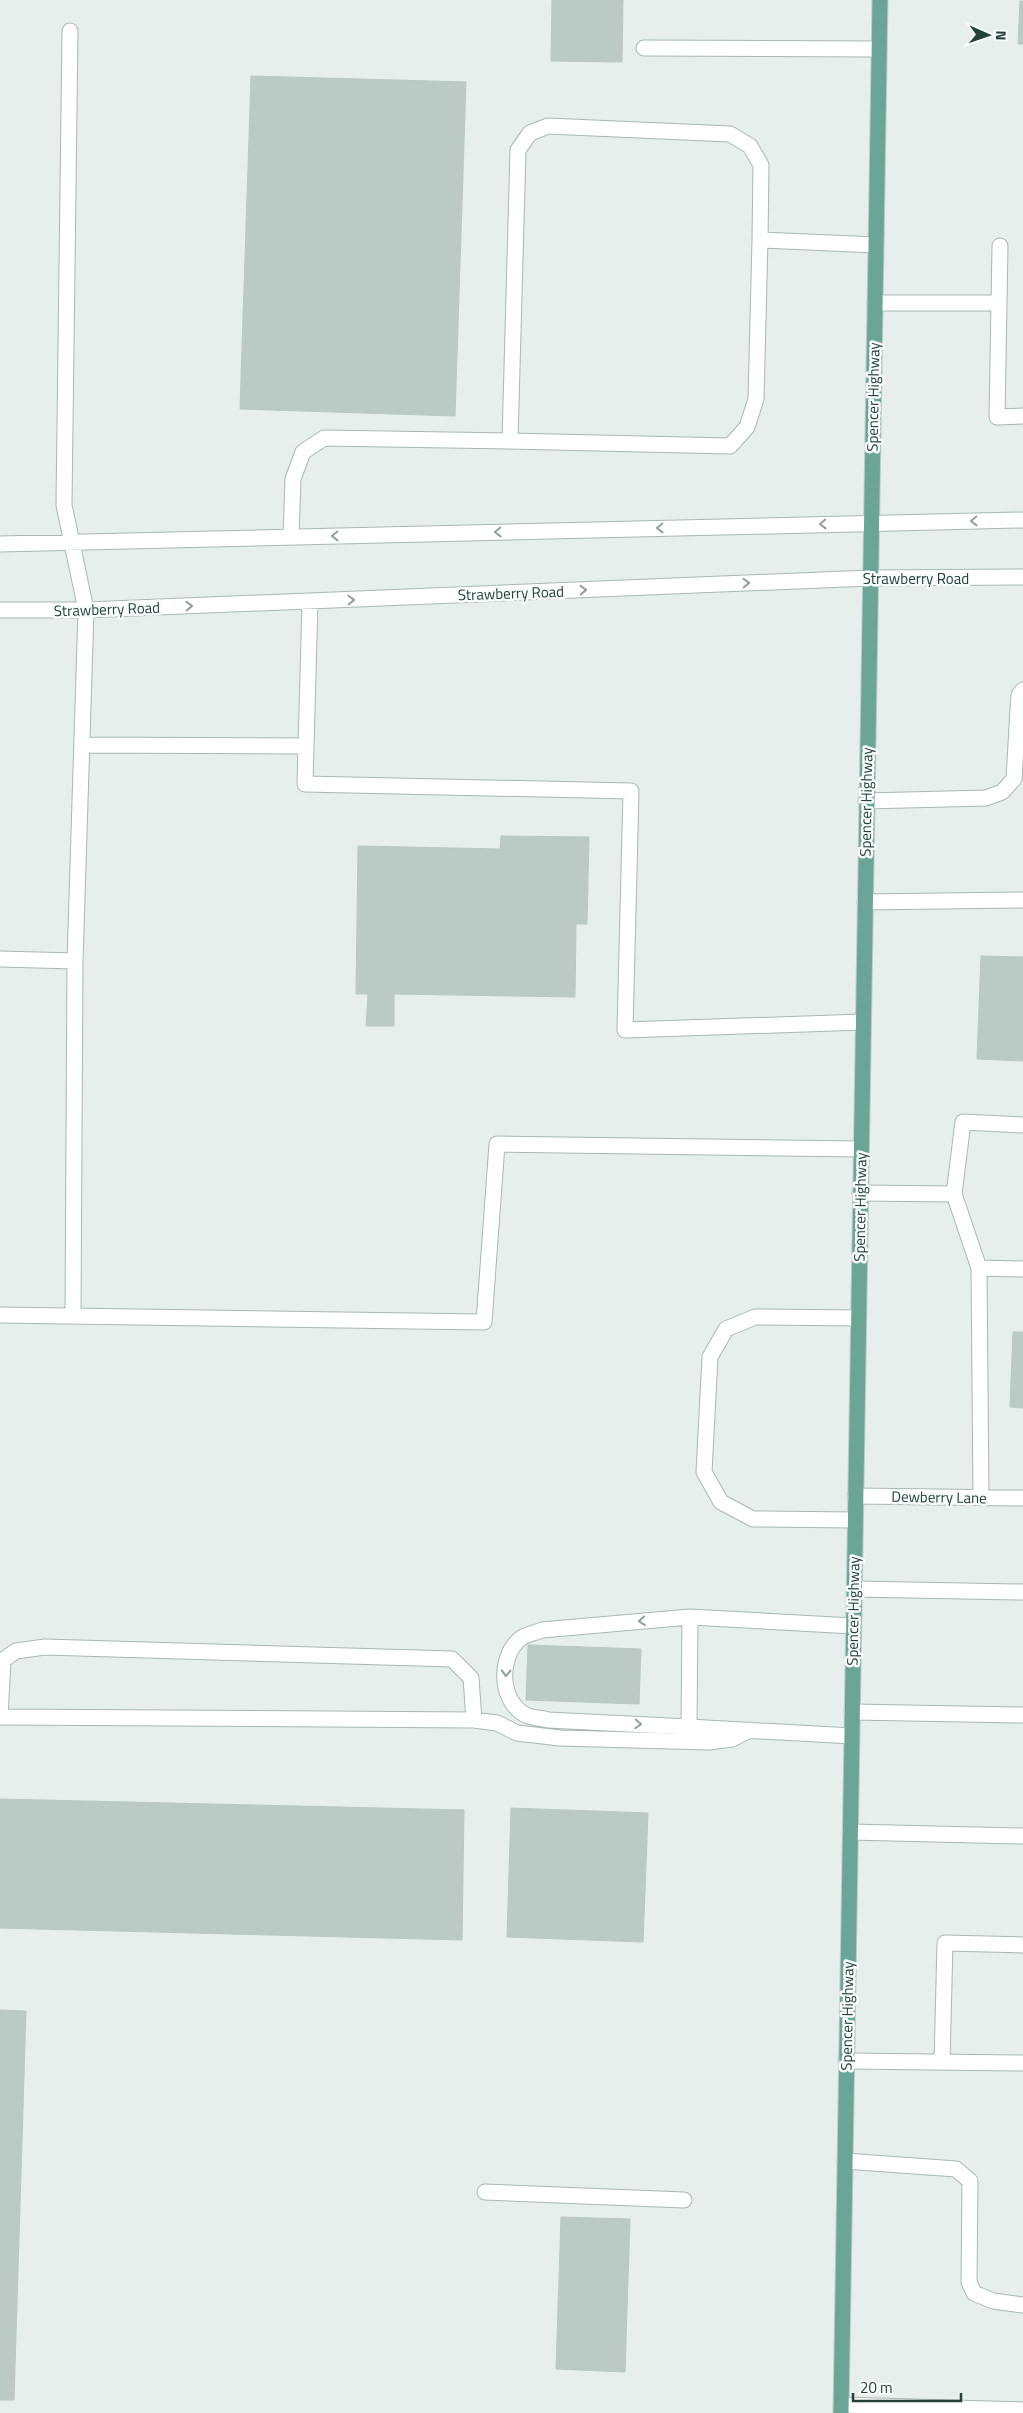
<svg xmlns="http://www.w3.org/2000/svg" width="1023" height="2413" font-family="'Titillium Web',sans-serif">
	<rect width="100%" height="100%" fill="#e6efeb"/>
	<path fill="#bbcac4" stroke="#b8c9c2" d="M552 0H623L622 62 551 61Z
		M1020 1H1023V44H1018Z
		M251 76 466 82 455 416 240 409Z
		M501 836 589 837 587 924H576L575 997 394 994V1026H366L368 994H356L358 846 500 849Z
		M981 956 1023 957V1061L977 1059Z
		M1013 1332H1023V1408L1010 1407Z
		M528 1645 641 1649 639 1704 526 1700Z
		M0 1799 464 1810 462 1940 0 1928Z
		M511 1808 648 1813 643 1942 507 1937Z
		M0 2010 26 2011 14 2400H0Z
		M561 2217 630 2219 625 2372 556 2369Z"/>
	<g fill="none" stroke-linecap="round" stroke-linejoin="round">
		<g stroke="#a8b8b2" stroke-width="17">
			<path id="minor" d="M70 31 64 505 86 610 75 961 73 1316
				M644 48 879 49
				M760 240 756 399 747 427 730 446 510 441 518 150 530 133 548 126 730 134 750 146 761 165 760 240 876 245
				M1000 246 997 417 1023 416
				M875 303H998
				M291 537 293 479 303 452 324 438 510 441
				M0 544 1023 520
				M310 602 305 784 631 791 625 1030 863 1022
				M0 610H86L870 578 1023 577
				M82 745 306 746
				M866 801 986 798 1002 792 1014 779 1018 709 1019 695 1023 690
				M865 902 1023 900
				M0 959 75 961
				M860 1193 954 1194 963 1122 1023 1125
				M954 1194 979 1268 1023 1269
				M979 1268 981 1498
				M0 1315 484 1322 497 1144 861 1149
				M855 1496 1023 1498
				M855 1520 753 1519 721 1502 704 1472 710 1357 726 1329 755 1317 858 1318
				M854 1589 1023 1592
				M852 1712 1023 1715
				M474 1720 471 1678 452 1659 45 1647 16 1651 3 1660 0 1717 474 1720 497 1723 517 1733 560 1738 709 1742 732 1739 750 1730
				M689 1727 548 1720C542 1718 534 1718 528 1716 499 1704 498 1657 520 1639 525 1634 536 1633 542 1630L690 1617
				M852 1736 689 1727 690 1617 853 1626
				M850 1832 1023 1836
				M846 2061 1023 2063
				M942 2062 945 1943 1023 1945
				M845 2161 956 2169 970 2181 969 2282 974 2293 993 2301 1023 2305
				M485 2192 684 2200
				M841 2405 1023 2410"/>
		</g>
		<g stroke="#c2cac8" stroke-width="17">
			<path id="major" d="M841 2413 880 0"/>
		</g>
		<use href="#minor" stroke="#fff" stroke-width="15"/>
		<use href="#major" stroke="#6aa596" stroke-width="15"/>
	</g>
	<defs><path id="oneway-chevron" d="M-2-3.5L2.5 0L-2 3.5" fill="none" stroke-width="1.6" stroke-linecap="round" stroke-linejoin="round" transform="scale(1.25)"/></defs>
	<g stroke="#92a09c">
		<use href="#oneway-chevron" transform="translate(974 521) rotate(179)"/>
		<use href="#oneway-chevron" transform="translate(823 524) rotate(179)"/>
		<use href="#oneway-chevron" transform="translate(660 528) rotate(179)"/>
		<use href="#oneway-chevron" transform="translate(498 532) rotate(179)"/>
		<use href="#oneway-chevron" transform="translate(335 536) rotate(179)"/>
		<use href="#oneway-chevron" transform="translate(746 583) rotate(-2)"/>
		<use href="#oneway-chevron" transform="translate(583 590) rotate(-2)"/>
		<use href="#oneway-chevron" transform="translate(351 600) rotate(-2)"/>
		<use href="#oneway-chevron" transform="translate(189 606) rotate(-2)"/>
		<use href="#oneway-chevron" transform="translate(642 1621) rotate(175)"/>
		<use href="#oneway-chevron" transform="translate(506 1673) rotate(92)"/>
		<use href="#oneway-chevron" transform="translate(638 1724) rotate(3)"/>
	</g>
	<g text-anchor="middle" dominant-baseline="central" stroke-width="5" stroke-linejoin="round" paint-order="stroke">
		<g font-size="15" fill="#24423a" stroke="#f7fbf9">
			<text transform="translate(873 397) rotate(-89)">Spencer Highway</text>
			<text x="916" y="578">Strawberry Road</text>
			<text transform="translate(511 593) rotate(-2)">Strawberry Road</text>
			<text transform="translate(107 609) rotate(-2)">Strawberry Road</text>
			<text transform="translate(866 802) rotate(-89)">Spencer Highway</text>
			<text transform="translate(860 1207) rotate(-89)">Spencer Highway</text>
			<text transform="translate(939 1497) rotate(1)">Dewberry Lane</text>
			<text transform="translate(853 1611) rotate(-89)">Spencer Highway</text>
			<text transform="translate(847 2016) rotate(-89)">Spencer Highway</text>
		</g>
	</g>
	<g transform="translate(988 35) rotate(92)" stroke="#f7fbf9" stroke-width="4" paint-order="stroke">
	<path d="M0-4L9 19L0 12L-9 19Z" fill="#24423a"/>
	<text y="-8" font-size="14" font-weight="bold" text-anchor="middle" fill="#24423a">N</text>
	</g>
	<path d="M853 2393v8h108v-8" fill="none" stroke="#24423a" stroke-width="2.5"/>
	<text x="860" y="2393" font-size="15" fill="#24423a" stroke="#f7fbf9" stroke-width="4" paint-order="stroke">20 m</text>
</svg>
